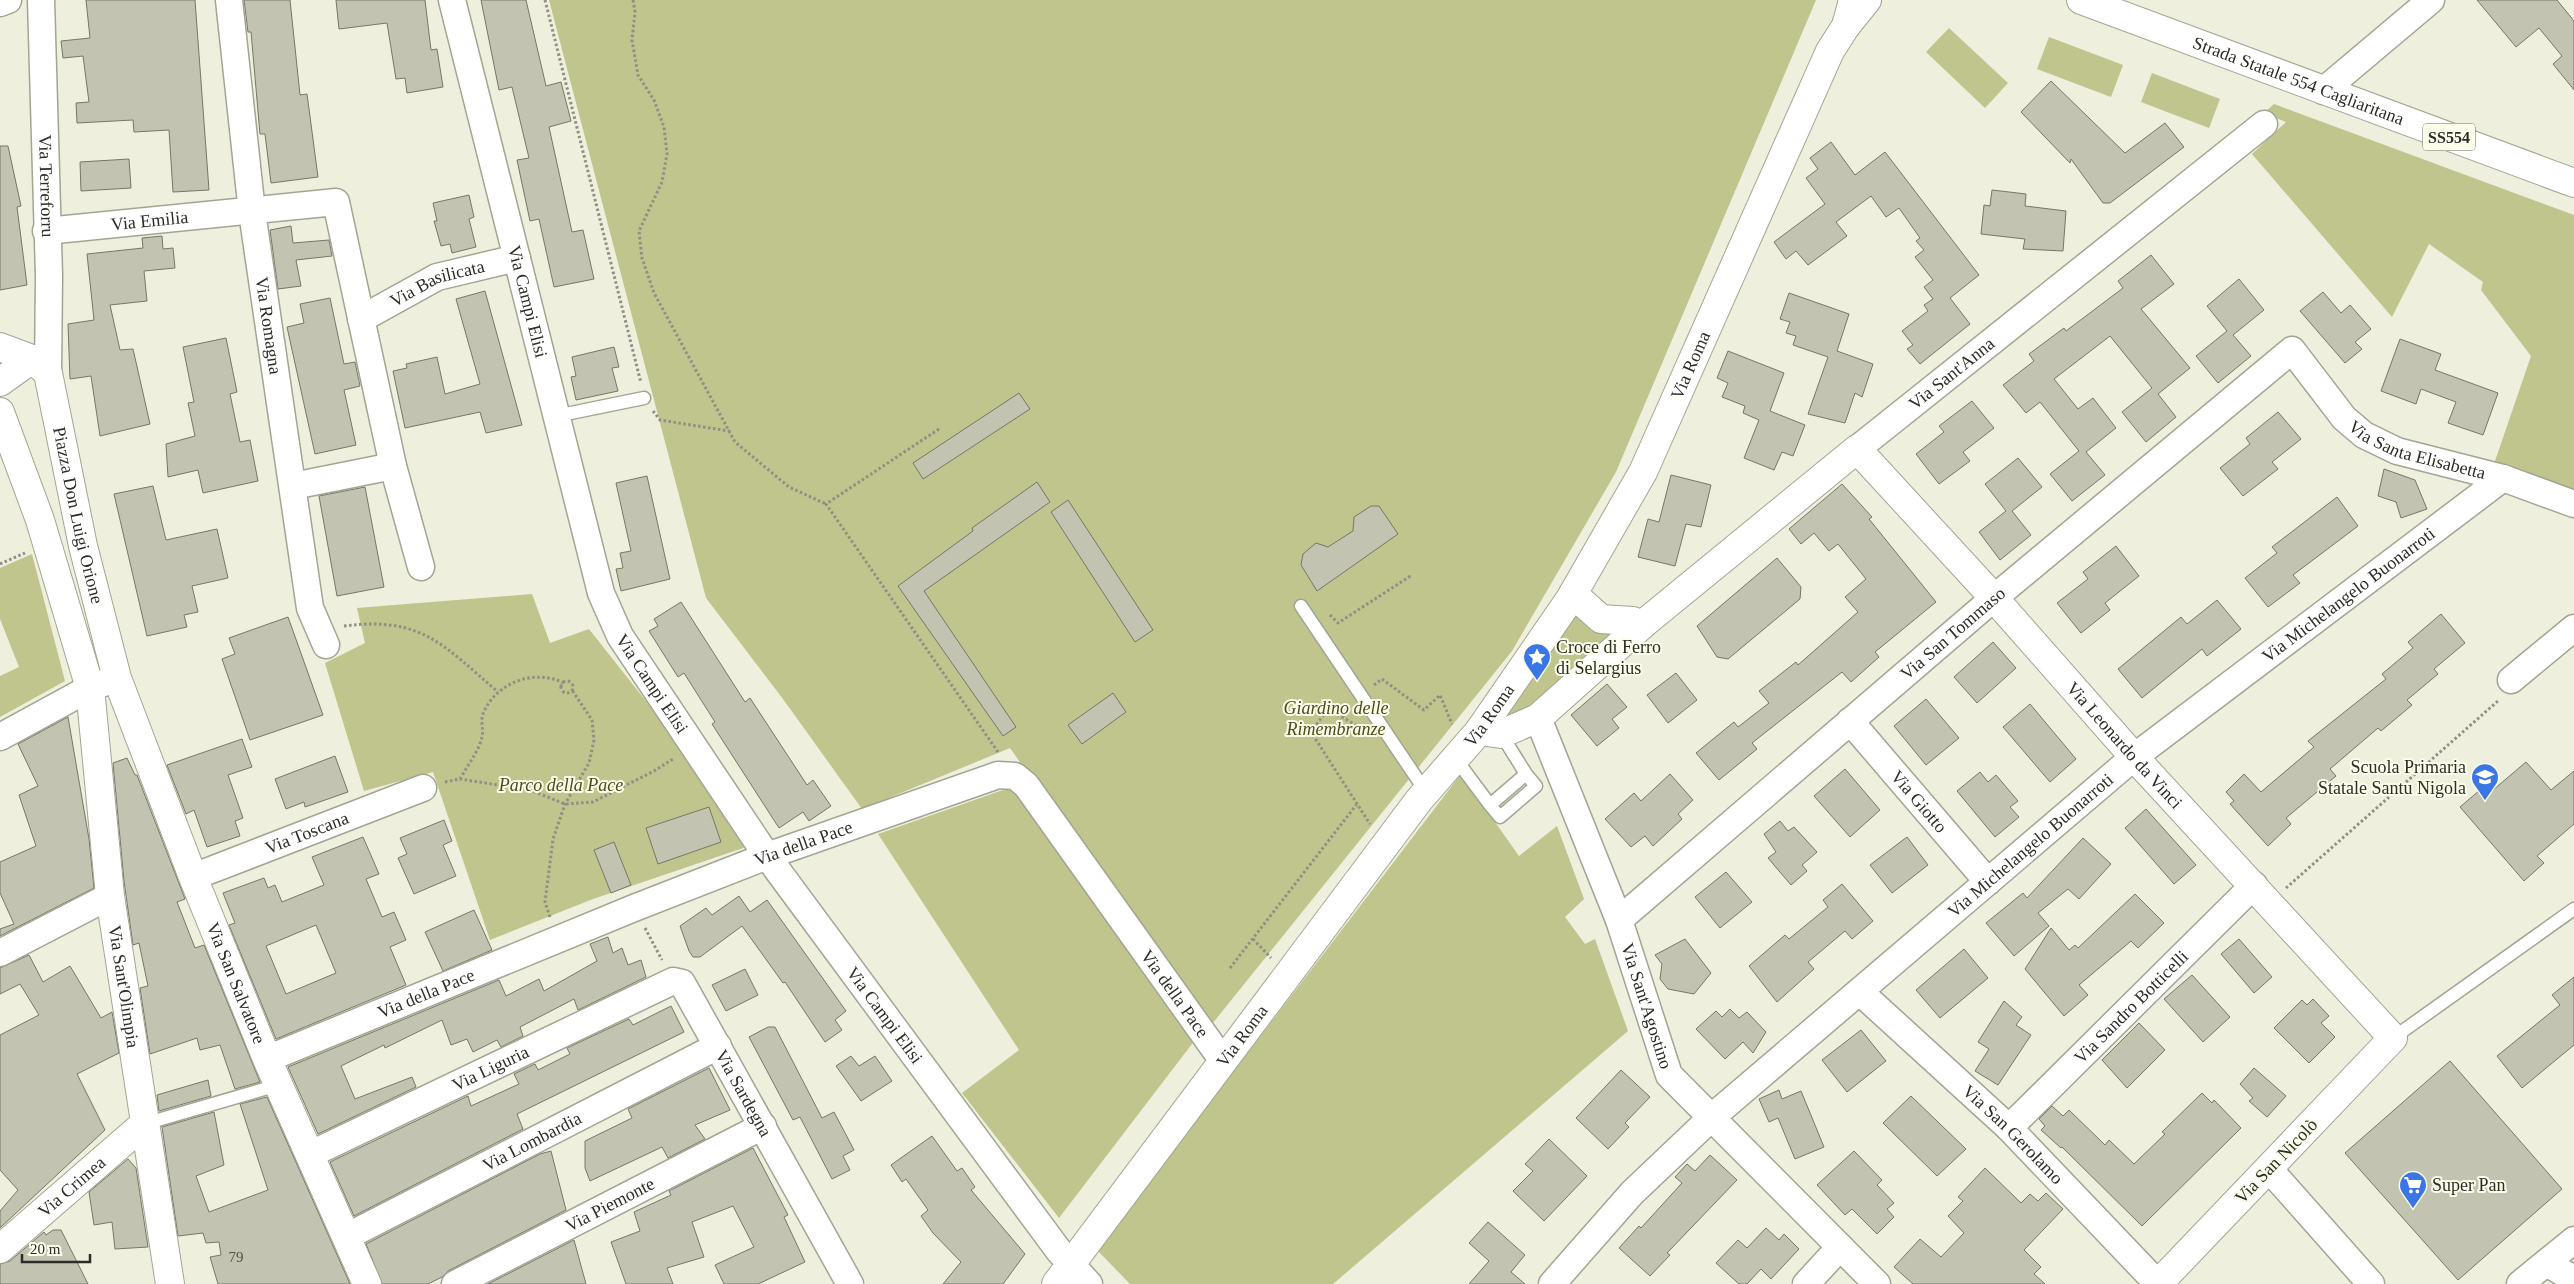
<svg xmlns="http://www.w3.org/2000/svg" width="2574" height="1284" font-family="'Times New Roman',serif">
	<rect width="100%" height="100%" fill="#eeefdc"/>
	<path fill="#c0c48d" d="M549 0H1816L1616 472 1512 651 1208 1029 1010 748 862 809 783 699 706 598Z
		M1949 28 2008 83 1985 108 1926 52Z
		M2049 37 2123 65 2111 97 2037 69Z
		M2152 73 2220 99 2209 128 2141 102Z
		M2274 104 2574 215V491L2494 464 2531 356 2481 290 2483 282 2429 244 2392 317 2252 154 2286 122 2264 113Z
		M32 554 65 681 0 717V676L19 667 0 619V568Z
		M532 594 550 643 589 629 758 843 593 899 490 940 433 772 364 791 325 663 365 643 357 608Z
		M1578 604 1621 641 1513 725 1499 719Z
		M1461 774 1519 856 1557 826 1584 899 1565 917 1585 944 1595 939 1628 1031 1333 1284H1130L1097 1250Z
		M1017 785 1198 1036 1059 1218 962 1093 1019 1050 878 834Z"/>
	<path fill="#c2c4b1" stroke="#767766" fill-rule="evenodd" d="M86 0H195L209 190 173 192 169 130 134 132 133 120 77 123 76 103 89 102 83 56 63 58 61 41 90 38Z
		M244 0H290L300 95 307 94 318 177 271 183 265 134H260L251 32H248Z
		M336 0H425L431 50 437 49 443 87 407 93 405 78 396 79 387 23 339 29Z
		M481 0H526L546 86 561 82 571 121 549 127 572 232 583 230 594 279 554 287 539 219 530 221 517 160 529 158 512 87 499 90Z
		M2477 0H2557L2574 21V90L2553 64 2562 56 2539 28 2516 47Z
		M2051 81 2125 153 2165 123 2184 147 2110 203H2103L2071 159 2070 163 2021 112Z
		M1831 142 1855 175 1885 152 1979 275 1950 298 1970 324 1920 364 1907 349 1913 345 1902 331 1928 311 1924 305 1933 299 1924 287 1933 280 1915 257 1924 250 1916 241 1920 238 1899 208 1886 217 1871 196 1836 222 1847 236 1808 265 1796 251 1786 259 1774 242 1825 204 1806 178 1818 169 1810 158Z
		M0 146H8L21 206 17 207 27 285 0 290Z
		M129 159 131 188 81 191 80 162Z
		M1992 190 2026 194 2025 206 2066 211 2063 251 2023 249 2025 239 1981 234 1984 205 1990 206Z
		M469 195 474 217 469 219 476 247 452 253 450 244 441 246 434 221H437L433 203Z
		M291 226 293 243 329 240 332 256 296 260 301 286 278 289 270 230Z
		M162 236 163 249 173 248 175 268 144 271 147 301 110 305 120 350 133 349 150 424 100 436 91 376 70 379 68 324 94 320 87 254 143 248 142 238Z
		M2151 255 2174 284 2141 309 2190 368 2158 394 2176 417 2146 442 2122 412 2152 388 2110 336 2054 379 2078 409 2093 398 2116 428 2086 452 2105 475 2072 501 2050 474 2079 451 2040 402 2026 413 2003 385 2034 361 2029 354 2064 328 2066 331 2123 288 2118 281Z
		M2239 279 2264 310 2233 335 2251 356 2218 383 2196 356 2227 331 2207 306Z
		M485 291 522 425 486 433 480 412 405 428 393 371 407 368 406 364 437 357 445 394 480 384 456 299Z
		M2323 292 2341 313 2350 305 2371 329 2355 342 2362 349 2345 363 2300 311Z
		M1789 293 1849 314 1837 351 1873 364 1862 397 1855 393 1845 423 1808 414 1828 357 1793 345 1796 336 1786 333 1790 322 1780 319Z
		M330 298 344 364 355 362 360 386 344 390 356 445 315 454 287 327 304 323 300 304Z
		M226 338 237 392 230 394 240 442 250 440 258 481 203 493 198 470 168 477 166 444 195 436 188 403 194 402 183 347Z
		M2400 339 2441 354 2435 370 2498 393 2483 435 2448 423 2456 402 2421 389 2416 404 2381 391Z
		M614 347 619 367 612 368 618 391 576 400 571 377 576 376 572 357Z
		M1728 351 1784 373 1770 411 1805 425 1793 456 1782 452 1774 470 1744 458 1759 420 1743 413 1745 406 1722 397 1728 383 1717 378Z
		M1019 393 1030 409 923 479 913 463Z
		M1972 401 1994 428 1963 452 1970 461 1939 484 1916 454 1944 432 1939 426Z
		M2278 412 2301 439 2272 462 2278 469 2243 496 2220 468 2250 444 2246 438Z
		M2018 458 2042 487 2012 511 2031 535 2000 560 1979 532 2006 511 1985 484Z
		M2384 469 2415 480 2427 509 2401 518 2396 502 2378 496Z
		M1671 475 1711 485 1701 527 1686 524 1675 566 1638 557 1648 519 1659 522Z
		M647 476 670 579 621 591 616 569 623 568 620 553 631 551 616 483Z
		M1037 482 1050 502 924 591 1016 727 1003 736 898 586 973 531 972 528Z
		M1842 484 1872 517 1869 519 1936 602 1875 652 1879 657 1851 682 1842 672 1752 743 1757 749 1719 780 1696 753 1734 722 1738 727 1769 703 1759 691 1796 662 1798 665 1858 612 1845 597 1866 579 1838 544 1829 551 1814 533 1801 544 1789 529Z
		M153 486 166 540 217 529 228 578 192 586 198 612 184 615 187 627 147 636 114 494Z
		M365 487 384 587 337 596 319 496Z
		M2337 497 2358 526 2293 575 2300 583 2268 607 2245 578 2277 553 2272 547Z
		M1068 500 1153 630 1135 642 1051 512Z
		M1371 506H1379L1398 534 1317 591 1301 565 1303 554 1316 543 1328 547 1353 531 1354 517Z
		M2116 546 2139 576 2105 603 2110 610 2081 633 2057 603 2088 579 2083 572Z
		M1777 558 1801 587 1800 599 1728 659 1717 657 1697 626Z
		M2217 600 2241 629 2207 656 2202 649 2142 698 2118 669 2181 617 2187 624Z
		M681 602 745 702 750 698 807 785 813 780 831 806 809 821 803 812 779 828 712 724 715 722 684 673 678 677 649 631 658 626 654 619Z
		M2441 614 2465 643 2434 669 2438 674 2407 700 2412 705 2381 731 2378 728 2330 769 2336 776 2286 818 2291 824 2268 846 2230 804 2234 801 2226 792 2244 774 2261 792 2314 747 2308 741 2386 679 2382 674 2413 648 2408 642Z
		M288 617 323 715 250 740 222 659 235 654 229 638Z
		M1993 642 2016 668 1977 703 1954 677Z
		M1676 673 1697 700 1668 723 1647 695Z
		M1607 684 1627 707 1612 719 1619 728 1597 746 1571 715Z
		M1113 693 1126 712 1082 744 1068 725Z
		M1926 699 1959 738 1926 765 1894 726Z
		M2030 704 2076 759 2050 782 2003 727Z
		M68 717 89 839 94 888 0 936V929L14 924 0 893V862L36 846 19 795 38 786 18 744Z
		M242 739 252 767 228 775 243 818 235 821 240 836 207 847 194 810 186 814 167 765Z
		M335 756 348 792 305 807 304 802 286 809 275 779Z
		M127 758 135 775H137L185 899 177 902 195 948 204 945 260 1082 235 1089 220 1045 200 1050 197 1038 150 1054 140 988 148 986 139 943 133 945 124 881 113 763Z
		M2526 762 2551 790 2574 771V824L2537 856 2544 863 2524 881 2460 807 2480 790 2486 796Z
		M1845 769 1880 810 1850 837 1814 796Z
		M1980 772 1988 782 1996 775 2018 801 2010 807 2019 817 1995 837 1957 791Z
		M1670 774 1693 800 1678 814 1682 819 1653 846 1645 836 1631 847 1605 819 1634 793 1641 801Z
		M709 807 721 842 658 864 646 828Z
		M2146 809 2196 865 2174 884 2125 828Z
		M444 820 452 841 443 845 456 876 414 894 398 858 407 854 400 838Z
		M1780 821 1788 831 1794 827 1817 852 1802 865 1807 871 1791 885 1768 858 1776 852 1764 834Z
		M363 837 379 874 366 879 382 917 394 912 406 940 390 947 406 985 276 1039 229 925 235 923 223 893 264 878 268 888 275 885 282 902 324 885 312 857ZM316 925 336 973 286 994 266 946Z
		M1907 837 1928 865 1892 893 1870 865Z
		M2083 838 2111 864 2079 899 2068 889 2038 913 2049 926 2014 956 1986 923 2023 893 2027 898Z
		M614 842 631 885 611 893 594 850Z
		M1726 872 1752 902 1720 928 1695 897Z
		M1842 884 1873 921 1852 939 1845 931 1808 962 1814 969 1777 1002 1749 966 1785 935 1789 939 1828 907 1823 900Z
		M2135 894 2164 923 2138 948 2131 941 2079 985 2088 995 2064 1016 2025 969 2051 928 2069 950 2075 945 2078 948Z
		M739 896 750 912 767 900 846 1011 835 1020 842 1030 825 1042 785 982 783 983 742 926 700 957H693L689 951 680 926 706 908 712 915Z
		M474 910 492 950 443 971 425 932Z
		M608 937 613 953 622 948 628 965 641 960 646 977 578 1010 574 999 520 1027 523 1036 501 1047 497 1040 473 1052 467 1039 451 1045 442 1020 385 1048 384 1045 341 1066 355 1099 412 1077 416 1087 318 1134 288 1067 499 980 506 996 539 979 544 991 597 961 590 944Z
		M1685 939 1711 973 1694 994 1668 989 1660 979 1662 964 1655 955Z
		M2239 939 2272 977 2254 993 2221 954Z
		M1964 949 1988 978 1940 1018 1916 990Z
		M29 955 43 982 70 966 101 1018 112 1012 119 1053 77 1074 105 1130 0 1228V1211L18 1190 0 1170V1035L39 1015 20 984 0 994V968Z
		M745 969 758 995 726 1011 712 985Z
		M2192 975 2230 1017 2203 1042 2164 999Z
		M2574 977V1045L2522 1088 2497 1056 2560 1005 2552 995Z
		M2313 999 2329 1016 2321 1023 2335 1037 2309 1063 2274 1028 2302 1000 2307 1005Z
		M2004 1001 2022 1017 2016 1025 2031 1035 1998 1085 1975 1071 1989 1049 1978 1042Z
		M671 1006 684 1032 517 1114 523 1129 354 1216 330 1162 468 1096 471 1106 519 1084 514 1074 535 1064 538 1070 570 1054 567 1048 629 1019 633 1025Z
		M1730 1009 1739 1018 1747 1012 1766 1032 1753 1053 1743 1042 1725 1059 1696 1029 1716 1011 1722 1017Z
		M2139 1023 2165 1050 2127 1088 2102 1060Z
		M768 1027H775L822 1118 834 1112 854 1150 843 1156 850 1170 832 1179 800 1117 793 1120 749 1037Z
		M1861 1030 1886 1061 1847 1092 1822 1060Z
		M851 1056 859 1066 875 1056 892 1081 861 1101 836 1066Z
		M2450 1061 2562 1189 2458 1280 2345 1153Z
		M709 1068 730 1110 695 1125 705 1139 668 1158 662 1147 590 1181 585 1168V1141L632 1118 628 1109Z
		M2254 1068 2286 1096 2267 1117 2249 1101 2253 1098 2240 1084Z
		M1621 1070 1650 1097 1625 1123 1629 1127 1608 1149 1576 1118Z
		M208 1080 211 1096 159 1111 157 1095Z
		M1779 1090 1782 1099 1801 1091 1824 1147 1795 1159 1778 1118 1769 1122 1759 1099Z
		M2202 1093 2212 1103 2214 1100 2241 1128 2142 1226 2062 1147 2061 1148 2041 1130 2045 1126 2039 1119 2052 1106 2063 1116 2069 1110 2105 1145 2109 1140 2134 1164 2165 1134 2162 1132Z
		M1911 1096 1966 1149 1937 1176 1883 1123Z
		M267 1097 350 1284H218L210 1257 221 1255 219 1242 206 1243 203 1233 178 1236 162 1127 214 1112 224 1165 196 1176 209 1212 268 1190 240 1104Z
		M932 1136 957 1171 962 1168 975 1187 971 1190 1025 1254 1003 1284H943L961 1262 933 1233 921 1216 928 1210 906 1179 902 1182 891 1165Z
		M1549 1139 1587 1176 1544 1221 1513 1191 1533 1171 1525 1164Z
		M753 1148 788 1215 784 1217 805 1262 758 1284H724L715 1265 754 1247 733 1206 692 1222 704 1257 667 1268 673 1284H626L611 1242 640 1231 634 1212 671 1195 669 1191Z
		M551 1151 566 1210 448 1271 442 1277 428 1284H382L366 1244 540 1154Z
		M1854 1151 1882 1180 1877 1185 1894 1203 1887 1209 1894 1217 1877 1234 1852 1209 1845 1215 1817 1185Z
		M1710 1155 1737 1180 1667 1253 1670 1255 1650 1276 1619 1248 1639 1226 1641 1228 1682 1183 1675 1177 1687 1164 1695 1171Z
		M128 1159 136 1168 148 1247 115 1249 112 1222 94 1225 89 1192Z
		M1985 1168 2021 1203 2030 1194 2038 1201 2046 1193 2063 1209 2024 1250 2041 1267 2034 1274 2045 1284H1913L1894 1267 1920 1239 1941 1257 1964 1233 1948 1216 1963 1201 1958 1197Z
		M1488 1222 1525 1255 1511 1272 1525 1284H1469L1489 1261 1469 1243Z
		M1766 1228 1779 1240 1784 1234 1799 1249 1771 1279 1761 1269 1747 1284H1739L1716 1263 1738 1240 1747 1248Z
		M53 1230H61L88 1284H0V1264L10 1261 44 1232 46 1235Z
		M574 1240 586 1284H488Z"/>
	<g fill="none" stroke-linecap="round" stroke-linejoin="round">
		<g stroke="#a3a593" stroke-width="15">
			<path id="lane" d="M556 416 644 398
				M1301 606 1426 792
				M1455 758 1490 805 1526 774 1501 734
				M1490 805 1500 817 1536 786 1526 774
				M2393 1038 2574 909
				M144 1124 278 1085"/>
		</g>
		<g stroke="#a3a593" stroke-width="29">
			<g id="street">
				<path id="s1" d="M41 0 49 276 48 373"/>
				<path id="s2" d="M229 0 252 212 310 608 326 645"/>
				<path id="s3" d="M452 0 601 593 620 636 767 856 1059 1251 1089 1284"/>
				<path d="M0 3 8 0"/>
				<path d="M2323 91 2431 0"/>
				<path id="s4" d="M46 231 336 202 393 466"/>
				<path id="s5" d="M361 319 437 277 517 258"/>
				<path id="s6" d="M1857 449 2264 124"/>
				<path d="M293 486 393 466 421 567"/>
				<path d="M2511 680 2574 628"/>
				<path id="s7" d="M1538 718 1619 920 1669 1075 1877 1284"/>
				<path id="s8" d="M1850 721 1988 882"/>
				<path d="M0 737 90 688 117 678"/>
				<path id="s9" d="M193 877 423 788"/>
				<path id="s10" d="M1619 920 1994 598 2292 350 2344 418 2364 435 2397 451 2503 478 2574 504"/>
				<path d="M0 953 110 896"/>
				<path id="s11" d="M1860 992 2009 1128 2158 1284"/>
				<path id="s12" d="M267 1059 634 908 767 856 998 775 1015 776 1026 785 1223 1061"/>
				<path id="s13" d="M2009 1128 2254 885"/>
				<path id="s14" d="M309 1155 673 981 682 983 850 1284"/>
				<path d="M2269 1169 2371 1284"/>
				<path id="s15" d="M346 1237 718 1046"/>
				<path d="M2546 1263 2574 1279"/>
				<path id="s16" d="M455 1284 763 1126"/>
				<path id="s17" d="M1552 1284 1632 1193 1712 1117 2134 757 2503 478"/>
				<path d="M1806 1284 1840 1247"/>
				<path d="M2520 1284 2574 1240"/>
			</g>
		</g>
		<g stroke="#a3a593" stroke-width="30">
			<g id="secondary">
				<path d="M0 347 32 359"/>
				<path id="s18" d="M0 382 32 359 48 373 83 546 117 678 193 877 267 1059 367 1284"/>
				<path id="s19" d="M0 412 40 520 90 688 110 896 170 1284"/>
				<path d="M1573 594 1601 619 1633 621 1642 625"/>
				<path id="s20" d="M1479 731 1501 734 1538 718 1642 625 1857 449 1994 598 2134 757 2393 1038 2158 1284"/>
				<path id="s21" d="M0 1249 144 1124"/>
				<path id="s22" d="M1056 1284 1419 800 1479 731 1570 599 1643 472 1830 51 1846 26 1852 4"/>
			</g>
		</g>
		<g stroke="#a3a593" stroke-width="30">
			<g id="primary">
				<path id="s23" d="M2081 0 2574 183"/>
				<path d="M1846 26 1867 0"/>
			</g>
		</g>
		<path stroke="#8f9083" stroke-width="3" stroke-dasharray="2.5 2.5" stroke-linecap="butt" d="M545 0 641 383
			M633 0 635 12 632 40 638 75 654 100 664 127 667 154 662 182 639 231 642 258 654 293 735 442 789 487 826 504
			M653 411 660 420 729 431
			M939 429 826 504 998 752
			M0 564 25 553
			M1330 615 1338 623 1412 575
			M344 626C422 616 443 645 498 692
			M561 687a6 6 0 1 1 12 0a6 6 0 1 1-12 0Z
			M1374 685 1382 679 1424 710 1440 695 1452 724
			M1361 728 1328 709 1311 732 1370 824
			M460 779C467 766 479 751 482 737 484 730 480 721 483 714 495 683 534 668 564 683
			M445 782 460 779 530 790 565 804 593 802 654 771 673 759
			M2286 888 2499 700
			M550 917 545 902 553 839 565 804 589 763 594 740 592 720 572 690
			M645 928 662 960
			M1253 939 1271 958
			M1230 968 1357 804"/>
		<use href="#lane" stroke="#fff" stroke-width="12"/>
		<use href="#street" stroke="#fff" stroke-width="26"/>
		<use href="#secondary" stroke="#fff" stroke-width="28"/>
		<use href="#primary" stroke="#fff" stroke-width="28"/>
	</g>
	<defs>
		<g id="sight-pin" transform="scale(1.4375)"><path d="M0 17L-7.5 6A9.5 9.5 0 1 1 7.5 6Z" fill="#3a76e5" stroke="#fbfdea"/><path d="M0-6L1.8-2.2L6-1.7L2.9 1.2L3.7 5.4L0 3.3L-3.7 5.4L-2.9 1.2L-6-1.7L-1.8-2.2Z" fill="#fff"/></g>
		<g id="school-pin" transform="scale(1.4375)"><path d="M0 17L-7.5 6A9.5 9.5 0 1 1 7.5 6Z" fill="#3a76e5" stroke="#fbfdea"/><path d="M0-5L7-2L0 1L-7-2ZM-4 1L0 2.5L4 1V4Q0 6-4 4Z" fill="#fff"/></g>
		<g id="supermarket-pin" transform="scale(1.4375)"><path d="M0 17L-7.5 6A9.5 9.5 0 1 1 7.5 6Z" fill="#3a76e5" stroke="#fbfdea"/><path d="M-6-5.5h2.5l.6 2H6L4.5 2H-2.5L-4.4-4H-6ZM-1.5 3.2a1.3 1.3 0 1 0 .1 0ZM3 3.2a1.3 1.3 0 1 0 .1 0Z" fill="#fff"/></g>
	</defs>
	<g fill-rule="evenodd">
		<use href="#sight-pin" x="1537" y="657"/>
		<use href="#school-pin" x="2485" y="777"/>
		<use href="#supermarket-pin" x="2413" y="1185"/>
	</g>
	<g text-anchor="middle" dominant-baseline="central" stroke-width="4" stroke-linejoin="round" paint-order="stroke">
		<g font-size="15" fill="#525349">
			<text x="236" y="1257">79</text>
		</g>
		<rect fill="#fbfdea" stroke="#6a6b61" stroke-width="1" x="2423" y="123.5" width="52" height="27" rx="4"/>
		<g font-size="16" font-weight="bold" fill="#2c2d26">
			<text x="2449" y="137">SS554</text>
		</g>
		<g font-size="18" fill="#2c2d26" stroke="#fbfdea">
			<text stroke="none"><textPath href="#s23" startOffset="232">Strada Statale 554 Cagliaritana</textPath></text>
			<text stroke="none"><textPath href="#s1" startOffset="186">Via Terreforru</textPath></text>
			<text stroke="none"><textPath href="#s4" startOffset="104">Via Emilia</textPath></text>
			<text stroke="none"><textPath href="#s5" startOffset="85">Via Basilicata</textPath></text>
			<text stroke="none"><textPath href="#s3" startOffset="311">Via Campi Elisi</textPath></text>
			<text stroke="none"><textPath href="#s2" startOffset="328">Via Romagna</textPath></text>
			<text stroke="none"><textPath href="#s22" startOffset="1120">Via Roma</textPath></text>
			<text stroke="none"><textPath href="#s6" startOffset="121">Via Sant'Anna</textPath></text>
			<text stroke="none"><textPath href="#s10" startOffset="1049">Via Santa Elisabetta</textPath></text>
			<text stroke="none"><textPath href="#s18" startOffset="206">Piazza Don Luigi Orione</textPath></text>
			<text stroke="none"><textPath href="#s17" startOffset="1055">Via Michelangelo Buonarroti</textPath></text>
			<text stroke="none"><textPath href="#s10" startOffset="440">Via San Tommaso</textPath></text>
			<text stroke="none"><textPath href="#s3" startOffset="716">Via Campi Elisi</textPath></text>
			<text stroke="none"><textPath href="#s22" startOffset="715">Via Roma</textPath></text>
			<text stroke="none"><textPath href="#s20" startOffset="879">Via Leonardo da Vinci</textPath></text>
			<text stroke="none"><textPath href="#s8" startOffset="106">Via Giotto</textPath></text>
			<text stroke="none"><textPath href="#s9" startOffset="122">Via Toscana</textPath></text>
			<text stroke="none"><textPath href="#s12" startOffset="578">Via della Pace</textPath></text>
			<text stroke="none"><textPath href="#s17" startOffset="650">Via Michelangelo Buonarroti</textPath></text>
			<text stroke="none"><textPath href="#s18" startOffset="701">Via San Salvatore</textPath></text>
			<text stroke="none"><textPath href="#s19" startOffset="591">Via Sant'Olimpia</textPath></text>
			<text stroke="none"><textPath href="#s12" startOffset="172">Via della Pace</textPath></text>
			<text stroke="none"><textPath href="#s12" startOffset="1072">Via della Pace</textPath></text>
			<text stroke="none"><textPath href="#s7" startOffset="308">Via Sant'Agostino</textPath></text>
			<text stroke="none"><textPath href="#s13" startOffset="172">Via Sandro Botticelli</textPath></text>
			<text stroke="none"><textPath href="#s3" startOffset="1121">Via Campi Elisi</textPath></text>
			<text stroke="none"><textPath href="#s22" startOffset="310">Via Roma</textPath></text>
			<text stroke="none"><textPath href="#s14" startOffset="201">Via Liguria</textPath></text>
			<text stroke="none"><textPath href="#s14" startOffset="539">Via Sardegna</textPath></text>
			<text stroke="none"><textPath href="#s11" startOffset="209">Via San Gerolamo</textPath></text>
			<text stroke="none"><textPath href="#s15" startOffset="209">Via Lombardia</textPath></text>
			<text transform="translate(2276 1161) rotate(-46)">Via San Nicolò</text>
			<text stroke="none"><textPath href="#s21" startOffset="95">Via Crimea</textPath></text>
			<text stroke="none"><textPath href="#s16" startOffset="174">Via Piemonte</textPath></text>
		</g>
		<g font-size="18" fill="#2c2d26" stroke="#fbfdea" text-anchor="start">
			<text x="1556" y="647">Croce di Ferro<tspan x="1556" dy="21">di Selargius</tspan></text>
			<text x="2466" y="767" text-anchor="end">Scuola Primaria<tspan x="2466" dy="21">Statale Santu Nigola</tspan></text>
			<text x="2432" y="1185">Super Pan</text>
		</g>
		<g font-size="18" font-style="italic" fill="#4a4c19" stroke="#fbfdea">
			<text x="1336" y="708">Giardino delle<tspan x="1336" dy="21">Rimembranze</tspan></text>
			<text x="561" y="785">Parco della Pace</text>
		</g>
	</g>
	<path d="M22 1254v8h68v-8" fill="none" stroke="#2c2d26" stroke-width="2.5"/>
	<text x="30" y="1254" font-size="15" fill="#2c2d26" stroke="#fbfdea" stroke-width="4" paint-order="stroke">20 m</text>
</svg>
